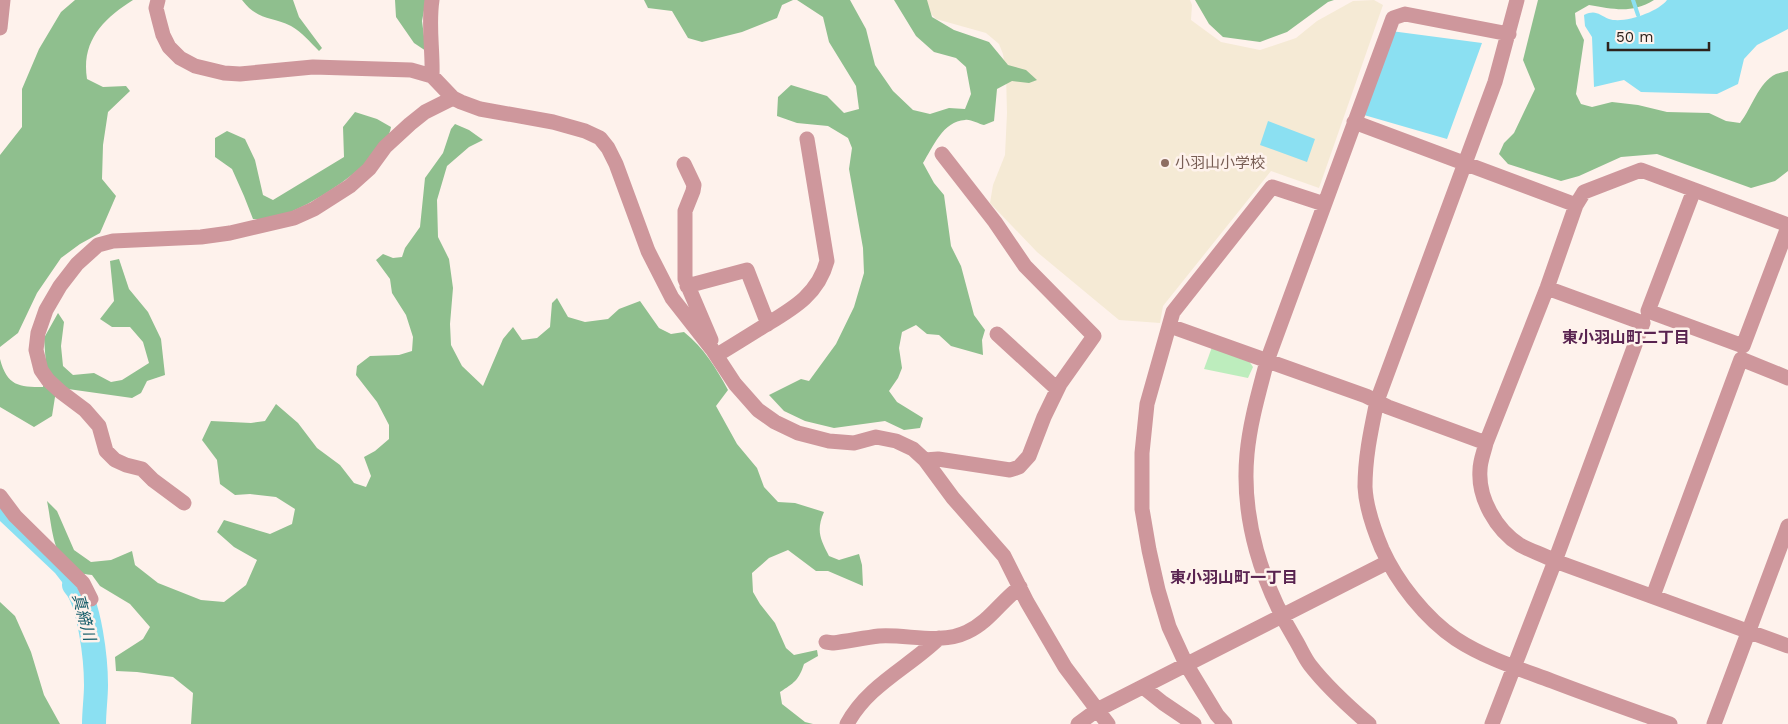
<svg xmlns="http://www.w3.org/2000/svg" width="1788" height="724" font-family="'Work Sans','Noto Sans JP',sans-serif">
	<rect width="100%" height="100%" fill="#fef2ec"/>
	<path fill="#f5ead5" d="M918 0H1190L1192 5 1191 20 1221 42 1260 50 1296 38 1317 21 1353 1 1374 0 1383 5 1319 188 1271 171 1163 306 1160 323 1119 320 1037 252 990 203 993 185 1005 155 1007 113 1006 74 1003 54 999 44 986 33 936 19Z"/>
	<path fill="#bdedbd" d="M1212 347 1247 358 1253 367 1248 378 1204 369Z"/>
	<path fill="#8fbf8e" d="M75 0H133C103 19 81 41 87 79L103 87 126 86 130 91 108 112 103 145 102 179 116 196 100 233 80 244 61 258 37 293 18 333 0 347V155L22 127V89L39 49 61 12Z
		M242 0H293L299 17 322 48 319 51C310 42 302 32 291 26 271 16 258 21 242 0Z
		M395 0H426L422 21 426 51 414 43 396 17Z
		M644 0H793L782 5 777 18 742 32 702 42 688 38 672 11 648 8Z
		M797 0H850L866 29 875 65 893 91 913 110 930 114 949 108 965 109 971 94 966 67 956 58 934 52 916 36 894 0H927L932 17 954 30 989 42 1008 65 1026 70 1037 80 1029 83 1012 81 997 89 994 121 984 125C978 124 971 119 965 120 943 121 933 147 923 163L934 183 944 195 951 246 961 266 974 315 985 330 982 340 983 355 951 346 939 335 927 334 916 325 902 332 899 348 902 368 898 378 889 391 897 402 923 418 920 428 904 430 885 421 834 428 805 421 784 411 769 395 801 379 809 381 836 344 854 307 864 273 863 248 849 169 852 148 848 138 828 126 797 123 777 116 778 97 791 85 827 96 844 113 859 109 856 86 829 42 823 17Z
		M1195 0H1334L1328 2 1287 32 1260 42 1223 37 1209 24Z
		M1538 0H1654C1631 14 1614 9 1589 5L1575 13 1576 24 1584 40 1576 94 1581 104 1592 107 1612 102 1638 105 1667 112 1709 113 1726 121 1740 123C1752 108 1758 83 1776 74 1779 73 1784 72 1788 71V171L1775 181 1751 188 1657 154 1621 157 1579 176 1561 181 1508 164 1499 154 1504 143 1514 133 1535 89 1523 60Z
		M355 112 377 119 391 127C386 160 303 213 272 218 266 220 259 219 253 219L244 196 232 169 215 157V138L227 131 245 139 255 160 263 195 273 200 344 157 343 127Z
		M455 124 469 130 483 140 469 147 447 166 437 200 438 237 449 259 453 288 450 324 451 345 462 366 483 386 503 339 513 327 522 340 537 338 550 327 552 303 557 298 568 317 585 322 608 319 619 309 640 301 659 328 671 334 684 332C704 348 716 368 728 390L716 406 737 444 757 468 764 487 778 502 795 503 824 512C816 530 820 539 829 556L839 560 859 554 862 565 863 586 828 571H816L788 550 769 558 752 573 753 592 760 604 775 623 786 648 794 655 817 650 818 656 804 664C799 680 794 683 780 692L782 704 805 722 813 724H191L193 693 173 677 137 672 116 671 115 657 143 639 150 627 130 604 100 586 92 575C87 574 78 574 73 571 52 556 52 525 47 501L57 511 74 550 91 562 111 560 132 551 135 565 158 583 201 600 224 602 246 585 257 560 234 547 217 532 224 520 270 534 292 524 295 509 276 497 250 494 235 495 220 484 217 460 202 440 211 421 251 423 265 421 276 404 298 423 317 448 340 465 354 483 366 487 371 476 364 457 375 451 389 439V425L377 402 356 375 357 366 370 356 399 355 412 351 413 337 406 315 392 293 390 279 376 260 383 254 393 258 402 257 405 248 420 227 425 178 443 153 451 129Z
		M119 259 129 289 148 312 161 339 165 375 147 381 141 393 132 398 68 389 55 397 52 416 34 427 0 407V359C7 386 19 387 43 387L46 365 44 338 58 313 64 322 61 346 63 366 73 375 94 373 111 382 122 380 149 363 143 342 130 327H112L100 319 114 301 110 261Z
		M0 602 15 616 31 652 44 695 60 724H0Z"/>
	<path fill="#8be0f2" d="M1667 0H1788V29L1757 45 1744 59 1738 84 1717 94 1641 92 1624 80 1594 87 1592 37 1585 26 1584 15C1596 9 1599 15 1609 19 1624 24 1658 12 1667 0Z
		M1391 31 1482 43 1447 139 1364 115Z
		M1268 121 1315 139 1307 162 1260 145Z
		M0 505 88 597 87 614 55 573 0 521Z"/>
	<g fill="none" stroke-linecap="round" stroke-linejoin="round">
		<path stroke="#8be0f2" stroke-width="4" d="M1633 0 1638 15"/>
		<path stroke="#8be0f2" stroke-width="24" d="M74 585C90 602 96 661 96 685 96 698 94 711 94 724"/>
		<path stroke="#ce979c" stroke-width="15" d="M158 0 156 8 159 20 163 35 169 47 180 58 195 66 224 73 240 74 313 67 411 70 432 76 453 98 461 102 480 109 553 122 585 131 600 138 608 148 616 164 648 251 672 298 712 349 735 384 758 410 775 422 798 433 829 441 854 443 876 437 896 441 913 449 925 460 953 498 1004 556 1027 602 1065 667 1108 724
			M1517 0 1495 82 1377 401C1371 430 1365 457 1365 487 1366 508 1374 530 1382 549 1397 582 1425 618 1456 639 1485 658 1520 669 1552 681 1591 696 1631 710 1670 724
			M0 28 3 0
			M432 76C433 50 428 26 432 0
			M1354 122 1576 205
			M684 164 694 185 693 191 685 211V279L711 340
			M1694 190 1648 311 1743 346 1788 227
			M1788 225 1641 170 1584 192 1576 205 1547 288 1486 443C1484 452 1480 461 1480 470 1478 498 1496 530 1520 545 1531 551 1544 555 1555 561L1788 646
			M687 286 747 270 768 324
			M1170 326 1366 396 1388 407 1486 443
			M997 334 1057 389
			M717 355C732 346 748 336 764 326 792 309 818 295 827 261L807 139
			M925 460 938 459 1010 470 1019 467 1029 456 1044 417 1060 384 1094 336 1025 266 995 222 942 154
			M0 496 15 516 83 583 91 599
			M184 503 153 480 142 469 126 465 115 460 106 451 99 426 85 410 61 392 48 380 41 370 36 350 38 333 46 310 60 286 77 264 98 245 113 241 201 237 230 233 294 218 314 209 350 186 369 169 385 147 410 124 425 112 453 98
			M1653 596 1741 359 1788 378
			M826 642 833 643C848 641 864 638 879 636 908 634 940 645 967 632 989 622 1001 601 1020 587
			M1143 687 1163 703 1194 724
			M847 724C868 685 908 668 939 638
			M1078 724 1097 710 1388 562
			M1225 724 1217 715 1186 664 1169 627 1158 590 1149 550 1142 509V453L1147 404 1173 312 1272 187 1324 204
			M1369 724C1348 706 1327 687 1310 665 1304 657 1300 647 1295 639 1262 584 1241 519 1247 454 1250 422 1259 392 1267 361L1393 18 1405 14 1509 34
			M1492 724 1555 561 1643 323 1547 288
			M1714 724 1788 526"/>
	</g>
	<circle fill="#8d6e63" stroke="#fef2ec" stroke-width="2" cx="1165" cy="163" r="5"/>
	<g text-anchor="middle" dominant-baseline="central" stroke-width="5" stroke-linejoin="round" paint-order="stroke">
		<g font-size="15" fill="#785e54" stroke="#fef2ec" text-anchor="start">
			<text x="1175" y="163">小羽山小学校</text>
		</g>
		<g font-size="16" font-weight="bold" fill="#592350" stroke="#fef2ec">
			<text x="1626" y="337">東小羽山町二丁目</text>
			<text x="1234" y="577">東小羽山町一丁目</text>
		</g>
		<g font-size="16" font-style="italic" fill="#115a67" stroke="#fef2ec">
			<text transform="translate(84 617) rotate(75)">真締川</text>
		</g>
	</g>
	<path d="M1608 42v8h101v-8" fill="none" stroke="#2d231d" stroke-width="2.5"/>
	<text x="1616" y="42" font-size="15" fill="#2d231d" stroke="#fef2ec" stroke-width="4" paint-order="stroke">50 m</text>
</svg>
